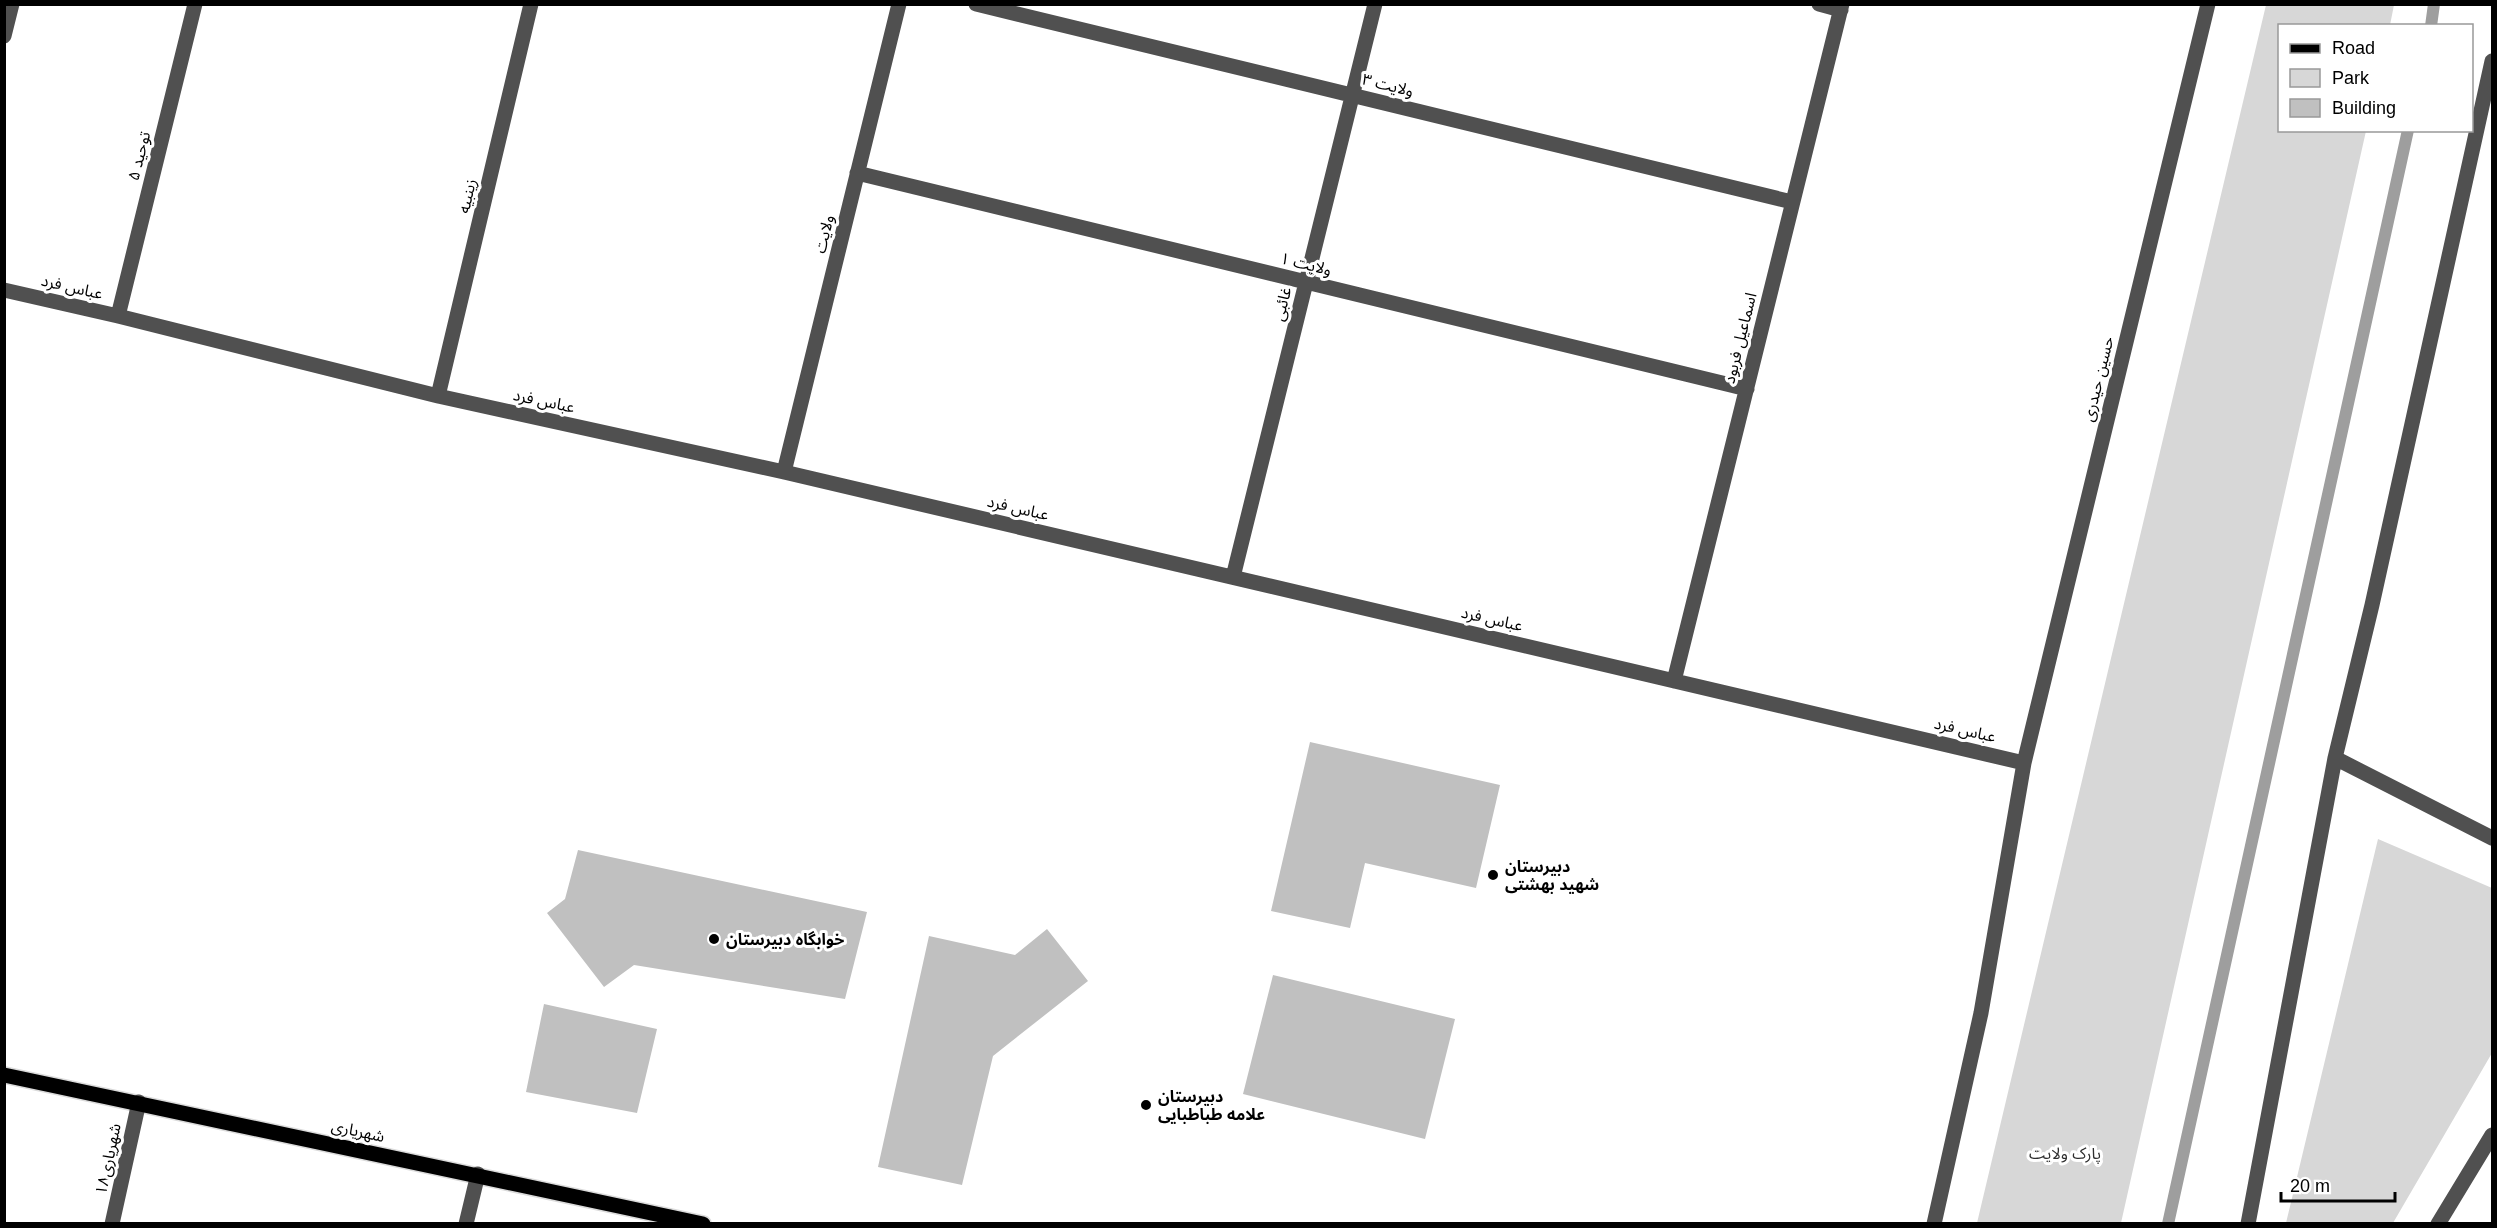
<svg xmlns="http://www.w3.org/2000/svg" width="2497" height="1228" font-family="Arial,'Noto Sans Arabic',sans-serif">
	<rect width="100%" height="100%" fill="#fff"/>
	<path fill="#d7d7d7" d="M2266 5H2394L2390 25 2280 26V130L2366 131 2121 1223H1977Z
		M2378 839 2492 888V1053L2393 1223H2286Z"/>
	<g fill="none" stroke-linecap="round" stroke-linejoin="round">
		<path stroke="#9e9e9e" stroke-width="12" d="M2431 26 2434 4
			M2168 1224 2408 130"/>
	</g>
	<path fill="#c0c0c0" d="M1310 742 1500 785 1476 888 1365 863 1350 928 1271 911Z
		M578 850 867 912 845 999 634 965 604 987 547 913 565 899Z
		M1047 929 1088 981 993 1056 962 1185 878 1167 929 936 1015 955Z
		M1273 975 1455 1019 1425 1139 1243 1094Z
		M544 1004 657 1029 637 1113 526 1092Z"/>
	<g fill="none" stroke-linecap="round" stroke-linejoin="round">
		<g stroke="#dbdbdb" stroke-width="18">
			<path id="major" d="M4 1075 703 1224"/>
		</g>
		<path stroke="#505050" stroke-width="15" d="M976 4 1792 202
			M1819 4 1841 10
			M4 36 12 4
			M857 173 1747 389
			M4 290 118 316 438 396 784 472 2024 763
			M118 316 195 4
			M438 396 531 4
			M784 472 899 4
			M1233 577 1375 4
			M1674 681 1842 4
			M2335 758 2492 838
			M112 1224 139 1102
			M466 1224 478 1174
			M1934 1224 1981 1013 2024 763 2208 4
			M2248 1224 2335 758 2372 605 2492 61
			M2438 1224 2492 1135"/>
		<use href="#major" stroke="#000" stroke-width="15"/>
	</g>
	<g fill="#000" stroke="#fff" stroke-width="2">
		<circle cx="1493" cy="875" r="6"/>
		<circle cx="714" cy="939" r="6"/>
		<circle cx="1146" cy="1105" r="6"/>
	</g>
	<g text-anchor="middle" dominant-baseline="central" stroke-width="6" stroke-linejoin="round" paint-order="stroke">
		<g font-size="16" fill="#000" stroke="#fff">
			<text transform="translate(1388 85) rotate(14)">ولایت ۳</text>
			<text transform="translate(139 156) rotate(-76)">توحید ۵</text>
			<text transform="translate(467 196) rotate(-77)">زینبیه</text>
			<text transform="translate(824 234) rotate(-76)">ولایت</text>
			<text transform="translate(1306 264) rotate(14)">ولایت ۱</text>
			<text transform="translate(72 287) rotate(13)">عباس فرد</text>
			<text transform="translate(1282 304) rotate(-76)">غائبی</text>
			<text transform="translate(1740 338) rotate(-76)">اسماعیل فربود</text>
			<text transform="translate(2098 379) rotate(-76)">حسین حیدری</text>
			<text transform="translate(544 401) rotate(12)">عباس فرد</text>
			<text transform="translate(1018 508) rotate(13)">عباس فرد</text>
			<text transform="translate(1492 619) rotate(13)">عباس فرد</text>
			<text transform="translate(1965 730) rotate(13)">عباس فرد</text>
			<text transform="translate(358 1131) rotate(12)">شهریاری</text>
			<text transform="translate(108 1159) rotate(-78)">شهریاری۱۸</text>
		</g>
		<g font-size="16" font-weight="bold" fill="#000" stroke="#fff" text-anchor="start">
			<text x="1505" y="866">دبیرستان<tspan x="1505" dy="18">شهید بهشتی</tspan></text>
			<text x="726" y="939">خوابگاه دبیرستان</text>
			<text x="1158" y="1096">دبیرستان<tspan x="1158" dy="18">علامه طباطبایی</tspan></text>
		</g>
		<g font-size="16" fill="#2e2e2e" stroke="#fff">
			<text x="2065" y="1153">پارک ولایت</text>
		</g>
	</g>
	<rect width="2497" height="1228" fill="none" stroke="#000000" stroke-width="12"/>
	<rect x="2278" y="24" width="195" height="108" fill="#ffffff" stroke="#999999" stroke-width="1.5"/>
	<rect x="2290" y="44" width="30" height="9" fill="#000000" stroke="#999999" stroke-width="1.5"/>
	<text x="2332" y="54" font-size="18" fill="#000000">Road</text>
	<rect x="2290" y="69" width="30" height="18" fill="#d7d7d7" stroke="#999999" stroke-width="1.5"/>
	<text x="2332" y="84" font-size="18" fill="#000000">Park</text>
	<rect x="2290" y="99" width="30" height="18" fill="#c0c0c0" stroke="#999999" stroke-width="1.5"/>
	<text x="2332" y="114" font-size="18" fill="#000000">Building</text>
	<path d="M2281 1192v9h114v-9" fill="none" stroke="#000000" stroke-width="3"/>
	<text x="2290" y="1192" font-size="18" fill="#000000" stroke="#ffffff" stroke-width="4.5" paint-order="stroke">20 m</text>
</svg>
